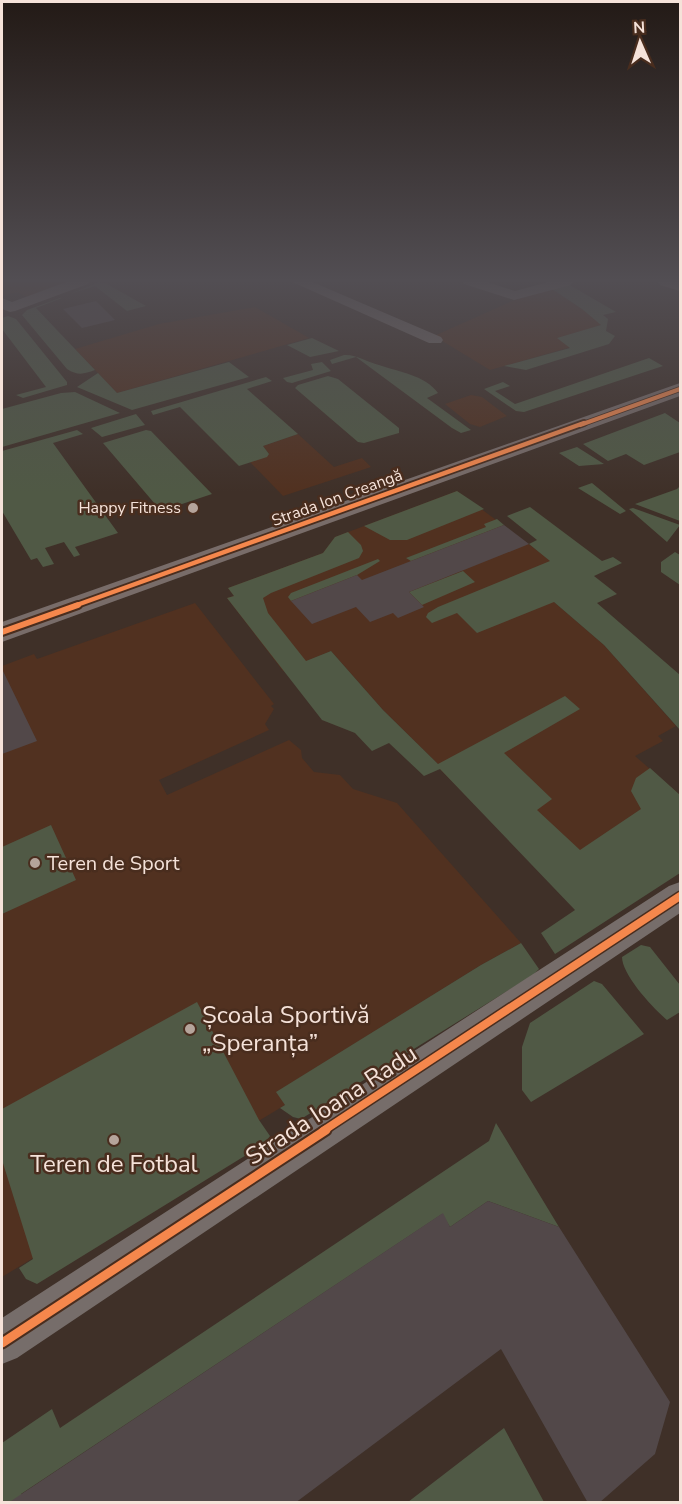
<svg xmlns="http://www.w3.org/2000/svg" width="682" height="1504" font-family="'Nunito Sans',sans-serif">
	<rect width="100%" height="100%" fill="#3f3028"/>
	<path fill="#513120" d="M2 281H72L27 297 17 292 2 296Z
		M552 289 582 309 602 325 558 338 571 347 490 370 434 336 512 301Z
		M255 307 309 338 117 393 75 349 159 324Z
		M471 395 482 397 507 416 480 427 470 424 445 404Z
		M298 434 334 467 362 458 371 467 283 496 250 462 269 454 263 446Z
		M457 491 550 560 554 602 604 645 676 726 658 736 663 741 635 756 680 795 556 888 440 769 438 764 383 710 331 651 283 671 227 598 234 596 228 588 323 553 335 537Z
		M195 603 274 704 271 706 274 709 265 724 269 730 159 780 167 795 289 740 301 750 302 758 314 772 340 775 353 789 397 803 521 943 481 965 277 1092 285 1105 2 1277V666L34 654 37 659Z"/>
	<path fill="#505945" d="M99 282 107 284 146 306 127 311 95 286 70 294Z
		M568 284 616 312 603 315 608 319 606 331 615 336 609 344 526 370 504 366 570 348 557 338 601 325 582 309 552 289Z
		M60 298H62L36 308 95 370C84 374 78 376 67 369L22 315 27 310Z
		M8 316 16 319 67 382V385L23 398 16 395 46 387 2 329V318Z
		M312 338 339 351 310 357 287 345Z
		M344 355C356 354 367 362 379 365 399 372 425 375 438 393L427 398 471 430 461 433 452 428 356 357 332 364 330 360Z
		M649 358 663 366 524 412 516 411 484 389 503 382 510 386 495 391 515 404Z
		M229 362 249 377 132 410 77 387 98 373 117 393Z
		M322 362 331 371 292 383 287 382 283 378 313 370 311 364Z
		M328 376 338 379 399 428V433L364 443 358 442 295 388 298 385Z
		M266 377 272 381 247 389 298 434 263 446 269 454 267 457 239 466 180 407 153 415 151 411Z
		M75 392 120 413 2 447V409L61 393Z
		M665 413 680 423V452L644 465 626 454 608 461 583 444Z
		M136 414 145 425 102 437 91 428Z
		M77 430 83 434 53 443 118 533 75 547 80 555 74 557 64 542 45 548 54 564 43 567 37 558 31 560 2 511V451Z
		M146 430 151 431 212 494 161 511 103 443Z
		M577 447 604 464 579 466 559 453Z
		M592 483 626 511 620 514 578 488Z
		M680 486V521L635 504 677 489Z
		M457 491 484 509 407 540H390L364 526Z
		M530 507 602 561 613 557 622 563 594 576 617 594 597 603 680 675V730L604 645 554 602 477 633 457 613 432 623 426 617 428 613 438 607 550 561 529 544 537 540 507 516Z
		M633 508 680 525 667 542 629 509Z
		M497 519 504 525 411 561 406 558 486 527 484 524Z
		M348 532 361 545 363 551 359 558 271 593 263 598 268 613 306 661 331 651 383 710 438 764 565 696 580 709 504 753 552 799 537 810 580 850 641 809 631 791 636 778 650 768 680 795V873L555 954 541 933 575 910 440 769 424 776 389 743 372 751 355 733 322 720 227 598 234 596 228 588 323 553 335 537Z
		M675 552 680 555V585L661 572V562Z
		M378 559 380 561 357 575 291 601 288 597 291 593Z
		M463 571 475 582 422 605 409 592Z
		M51 825 76 880 2 914V847Z
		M521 943 539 969 533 975 301 1119 293 1117 280 1108 285 1105 276 1092 481 965Z
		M641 945 650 947 680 985V1012L667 1020C653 1008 622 975 622 957Z
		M594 981 602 984 644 1034 531 1102 522 1090V1047L530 1023Z
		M197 1002 259 1120 270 1136 264 1144 37 1284 26 1279 19 1268 33 1259 2 1160V1109Z
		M496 1123 559 1227 488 1201 450 1227 442 1214 21 1494 22 1502H2V1443L52 1409 60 1428 489 1141Z
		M504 1428 544 1502H408Z"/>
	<path fill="#524849" d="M96 301 115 320 82 328 63 309Z
		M504 525 529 544 409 592 424 607 398 618 393 613 370 622 356 607 312 624 291 601 357 575 362 580Z
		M2 669 37 741 2 754Z
		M488 1201 559 1227 670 1402 655 1454 599 1503H588L501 1349 295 1503H8L443 1213 450 1227Z"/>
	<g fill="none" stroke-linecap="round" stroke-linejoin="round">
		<path fill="#766d6a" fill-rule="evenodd" d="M69 281H90L88 284 15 311 10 312 2 309V298L12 302Z
			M290 281H310L441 337 443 340 441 343H429Z
			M462 281H484L515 291 552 281 573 282 571 285 514 300 464 284Z
			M680 882V913L17 1358 2 1364V1318L669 886Z"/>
		<path fill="#786c69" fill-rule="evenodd" d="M657 281H680V291L660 285Z
			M680 383V396L2 642V622Z"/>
		<g stroke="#492d1e" stroke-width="6">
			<path id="cycleway-far4" d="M580 425 680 389"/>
		</g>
		<g stroke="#492d1e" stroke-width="8">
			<path id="cycleway-far3" d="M74 606 584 423"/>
		</g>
		<g stroke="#492d1e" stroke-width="10">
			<path id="cycleway-far2" d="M2 632 78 605"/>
		</g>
		<g stroke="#492d1e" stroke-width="11">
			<path id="cycleway-far1" d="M323 1131 680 896"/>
		</g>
		<g stroke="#492d1e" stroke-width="13">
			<path id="cycleway" d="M2 1343 326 1130"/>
		</g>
		<use href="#cycleway-far4" stroke="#f5874c" stroke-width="4"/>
		<use href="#cycleway-far3" stroke="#f5874c" stroke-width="4.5"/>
		<use href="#cycleway-far2" stroke="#f5874c" stroke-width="6"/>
		<use href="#cycleway-far1" stroke="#f5874c" stroke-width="8"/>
		<use href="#cycleway" stroke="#f5874c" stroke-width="9"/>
	</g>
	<linearGradient id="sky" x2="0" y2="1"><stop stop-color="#231a16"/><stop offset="0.57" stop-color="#524e53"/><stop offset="1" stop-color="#524e53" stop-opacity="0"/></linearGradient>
	<rect width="682" height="492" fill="url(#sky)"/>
	<g fill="#b5a49b" stroke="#492d1e" stroke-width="2">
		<circle cx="193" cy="508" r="6"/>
		<circle cx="35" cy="863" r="6"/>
		<circle cx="190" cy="1029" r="6"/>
		<circle cx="114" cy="1140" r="6"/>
	</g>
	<g text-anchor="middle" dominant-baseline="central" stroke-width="5" stroke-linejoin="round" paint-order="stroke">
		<g font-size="16" fill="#f5e2d9" stroke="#492d1e">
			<text transform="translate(337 498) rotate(-20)">Strada Ion Creangă</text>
		</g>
		<g font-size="16" fill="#f5e2d9" stroke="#492d1e" text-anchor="end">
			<text x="181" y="508">Happy Fitness</text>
		</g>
		<g font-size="20" fill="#f5e2d9" stroke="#492d1e" text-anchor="start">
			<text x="47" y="863">Teren de Sport</text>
		</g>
		<g font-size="24" fill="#f5e2d9" stroke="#492d1e" text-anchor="start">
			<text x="202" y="1015">Școala Sportivă<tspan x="202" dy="28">„Speranța”</tspan></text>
			<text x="114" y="1164" text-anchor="middle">Teren de Fotbal</text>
		</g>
		<g font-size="24" fill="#f5e2d9" stroke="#492d1e">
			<text transform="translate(331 1105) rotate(-33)">Strada Ioana Radu</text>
		</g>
	</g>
	<rect width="682" height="1504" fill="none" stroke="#f5e2d9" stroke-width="6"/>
	<g transform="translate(640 42) rotate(357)" stroke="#492d1e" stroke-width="4.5" paint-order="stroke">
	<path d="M0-4.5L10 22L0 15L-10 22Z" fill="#f5e2d9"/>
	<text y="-9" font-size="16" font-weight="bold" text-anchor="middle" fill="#f5e2d9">N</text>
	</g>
</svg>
